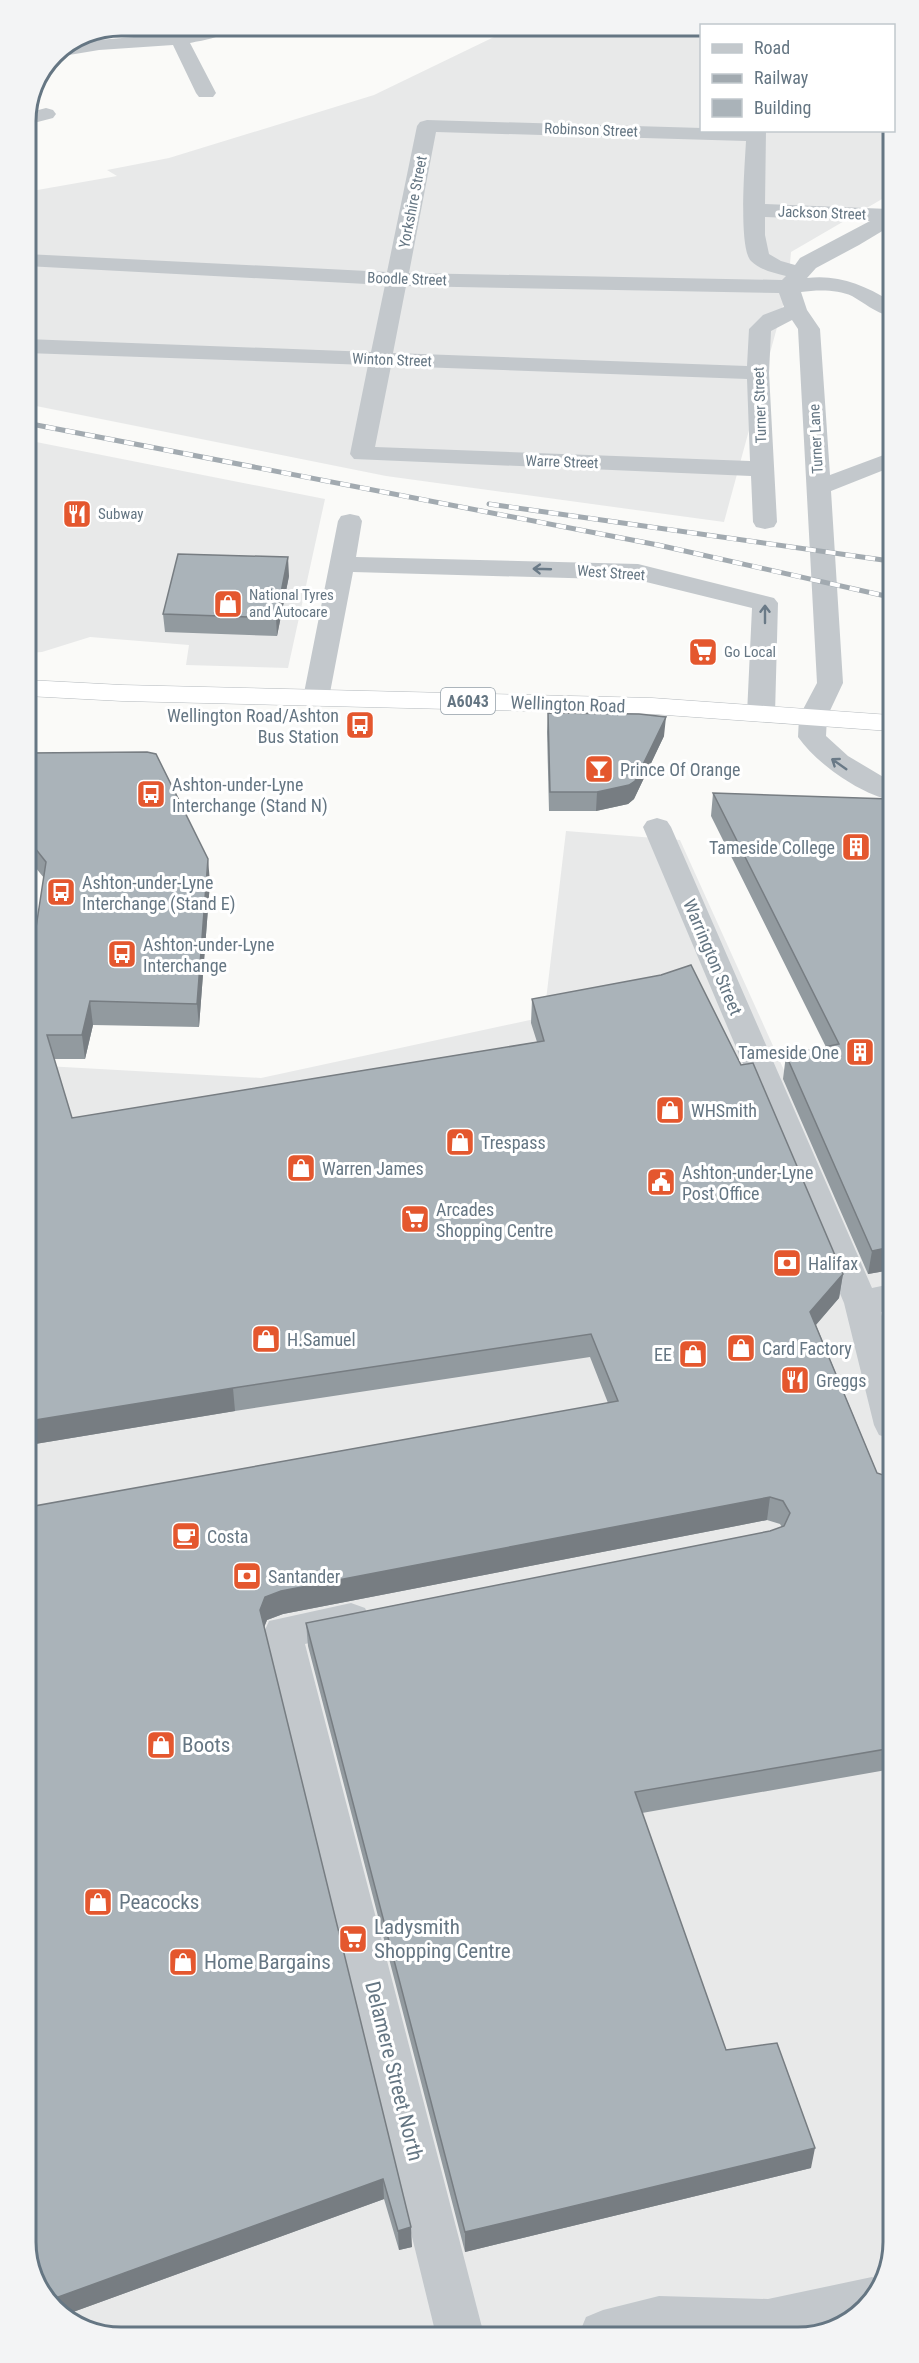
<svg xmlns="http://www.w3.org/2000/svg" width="919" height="2363" font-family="'Roboto Condensed',sans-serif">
	<rect width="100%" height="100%" fill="#fafaf8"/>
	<path fill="#e8e9e9" d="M465 26H701L702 130 889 131V195L791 252 788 287 724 522 386 476 26 404V192L117 176 107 170 169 158 374 95 494 37Z
		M26 440 325 499 288 668 186 665 189 645 90 637 42 652 27 653Z
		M566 831 680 840 873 1267 891 1265 893 2243 874 2300 829 2333 114 2337 62 2318 30 2273 28 1065 261 1078 544 1017Z"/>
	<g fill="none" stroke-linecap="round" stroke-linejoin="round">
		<g stroke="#b4b9bd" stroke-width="1">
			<path id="highway" d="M27 680 122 685 652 698 890 715V731L652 714 122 701 27 696Z"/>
		</g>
		<path fill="#c3c8cc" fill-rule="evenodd" d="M211 26H235C226 37 204 40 190 43L216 93 213 97H199L196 93 173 45 99 50 51 58 54 53 86 41 182 33Z
			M520 26H540C536 33 529 33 521 31Z
			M46 108 53 110 56 114 53 118 26 125 27 113Z
			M427 120 702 128V130H766L765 204 889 209V227L859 245 816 268 807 278C837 274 864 285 889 300V316C875 312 864 303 852 296 837 289 816 290 801 292L807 310 820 329 830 475 889 453V468L831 491 843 683 827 717 826 736 848 756 890 781V800C859 793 817 764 798 737L799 717 817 683 798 329 792 320 771 331 769 373 777 522 774 527 765 529 756 527 753 522 751 476 354 459 350 454 368 365 26 353V339L371 352 385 285 26 266V254L387 272 417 126 420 122ZM436 132 746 141C745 162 738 248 751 261 760 270 774 273 786 276L782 280 409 273ZM765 217 870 221 800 258 795 265 781 261 769 254 765 235ZM406 286 779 293 784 307 763 315 749 329 747 366 393 353ZM391 366 747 379 750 461 375 447Z
			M350 514 359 516 362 521 356 557 638 564 774 598 778 603 775 714 771 720 761 722 751 720 747 714 752 608 638 580 353 572 329 698 326 704 316 706 306 704 303 698 338 521 341 516Z
			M657 818 667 821 671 827 872 1288 891 1284V1310L881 1312 891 1354 892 1439 879 1435 874 1425 844 1303 643 827 647 821Z
			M351 1603 365 1608 370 1619 365 1630 305 1644 484 2335H436L264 1632 269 1621Z
			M872 2277 880 2281 874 2300 829 2333 579 2334 586 2317 603 2310 659 2296 768 2299Z"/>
		<use href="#highway" fill="#fff" fill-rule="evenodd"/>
		<g stroke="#a2aab0" stroke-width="5">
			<path id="rail" d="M26 423 658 545 890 597
				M489 504 890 561"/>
		</g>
		<use href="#rail" stroke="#fff" stroke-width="4" stroke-dasharray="10" stroke-linecap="butt"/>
	</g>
	<path fill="#929a9f" d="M289 576 277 636 165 632 163 614Z
		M548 713 664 736 634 799 628 804 596 811H549L547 732Z
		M27 753 210 882 199 1027 93 1025 85 1059H54L72 1118 537 1042 531 1023 532 999 843 1274 839 1298 816 1325 877 1473 892 1478V1769L642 1813 726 2050 811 2168 465 2252 308 1646 306 1623 770 1531 782 1527 780 1524 767 1520 283 1614 267 1620 264 1627 412 2247 399 2250 384 2199 62 2316 30 2273 29 1507 608 1403 590 1357 235 1411 29 1445 44 878 27 857Z
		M713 793 890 799 891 1270 868 1274 783 1079 786 1055 826 1047 711 816Z"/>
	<path fill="#777d82" d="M288 557 289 576 277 636 276 618Z
		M666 717 664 736 634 799 628 804 596 811 597 792Z
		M208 859 210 882 199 1027 197 1004Z
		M90 1001 93 1025 85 1059 82 1035Z
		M891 1247V1270L868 1274 872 1251Z
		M843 1274 839 1298 807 1335 810 1312Z
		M233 1388 235 1411 29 1445V1421Z
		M770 1497 767 1520 283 1614 267 1620 262 1633 260 1610 265 1597 281 1591Z
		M815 2148 811 2168 465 2252V2232Z
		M383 2179 384 2199 62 2316 50 2300Z
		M411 2227 412 2247 399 2250 398 2231Z"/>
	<path fill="#aab3b9" stroke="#777d82" stroke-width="1.5" d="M178 554 288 557 276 618 163 614Z
		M548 713 639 714 666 717 635 781 629 785 597 792H550Z
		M147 752 156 754 208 859 197 1004 90 1001 82 1035H47L72 1118 544 1041 532 999 661 975 691 965 741 1065 753 1063 843 1274 810 1312 877 1473 892 1478V1748L635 1792 726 2050 777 2043 815 2148 465 2232 306 1623 770 1531 784 1526 790 1513 783 1501 770 1497 281 1591 265 1597 260 1610 411 2227 398 2231 383 2179 50 2300 30 2273 29 1507 618 1401 591 1334 233 1388 29 1421 28 980 46 862 27 838V753Z
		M713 793 890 799 891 1247 872 1251 786 1055 839 1044Z"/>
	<defs><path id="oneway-shaft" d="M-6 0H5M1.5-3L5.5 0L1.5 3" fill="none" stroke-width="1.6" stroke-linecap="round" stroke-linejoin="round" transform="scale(1.5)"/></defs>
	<g stroke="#6a7a87">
		<use href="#oneway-shaft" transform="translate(542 569) rotate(-178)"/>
		<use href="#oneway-shaft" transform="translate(765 614) rotate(-90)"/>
		<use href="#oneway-shaft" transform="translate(839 764) rotate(-145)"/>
	</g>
	<defs>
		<g id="restaurant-square" transform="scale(1.5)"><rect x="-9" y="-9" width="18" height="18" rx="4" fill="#e4572e" stroke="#fff"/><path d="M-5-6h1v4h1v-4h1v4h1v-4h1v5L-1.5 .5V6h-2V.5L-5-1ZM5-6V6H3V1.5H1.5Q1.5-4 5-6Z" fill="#fff"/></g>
		<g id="shop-square" transform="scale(1.5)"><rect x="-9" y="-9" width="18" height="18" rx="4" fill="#e4572e" stroke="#fff"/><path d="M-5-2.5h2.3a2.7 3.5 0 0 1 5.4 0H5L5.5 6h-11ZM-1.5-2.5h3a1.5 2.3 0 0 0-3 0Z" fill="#fff"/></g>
		<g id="supermarket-square" transform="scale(1.5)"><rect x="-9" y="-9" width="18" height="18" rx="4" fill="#e4572e" stroke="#fff"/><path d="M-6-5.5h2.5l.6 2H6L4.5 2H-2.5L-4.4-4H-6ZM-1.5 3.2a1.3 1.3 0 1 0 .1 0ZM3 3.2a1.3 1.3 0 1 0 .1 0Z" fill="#fff"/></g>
		<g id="bus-square" transform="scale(1.5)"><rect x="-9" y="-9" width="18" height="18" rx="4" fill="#e4572e" stroke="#fff"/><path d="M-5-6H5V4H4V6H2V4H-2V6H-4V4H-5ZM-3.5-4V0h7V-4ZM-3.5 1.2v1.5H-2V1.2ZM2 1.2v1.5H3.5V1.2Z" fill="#fff"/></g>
		<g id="bar-square" transform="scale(1.5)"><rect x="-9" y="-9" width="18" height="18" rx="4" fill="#e4572e" stroke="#fff"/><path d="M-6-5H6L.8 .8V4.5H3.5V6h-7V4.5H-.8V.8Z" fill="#fff"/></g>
		<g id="building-square" transform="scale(1.5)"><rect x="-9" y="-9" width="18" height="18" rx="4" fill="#e4572e" stroke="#fff"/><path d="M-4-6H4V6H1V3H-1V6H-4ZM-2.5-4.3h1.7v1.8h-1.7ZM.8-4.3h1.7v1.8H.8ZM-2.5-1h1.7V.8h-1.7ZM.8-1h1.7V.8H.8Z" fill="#fff"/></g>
		<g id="civic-square" transform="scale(1.5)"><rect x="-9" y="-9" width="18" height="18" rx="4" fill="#e4572e" stroke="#fff"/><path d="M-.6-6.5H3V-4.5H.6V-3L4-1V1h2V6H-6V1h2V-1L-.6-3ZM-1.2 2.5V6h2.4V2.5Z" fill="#fff"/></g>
		<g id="bank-square" transform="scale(1.5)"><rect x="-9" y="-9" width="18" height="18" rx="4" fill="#e4572e" stroke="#fff"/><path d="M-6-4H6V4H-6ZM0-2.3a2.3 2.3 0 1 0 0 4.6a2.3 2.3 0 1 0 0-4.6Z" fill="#fff"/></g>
		<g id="cafe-square" transform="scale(1.5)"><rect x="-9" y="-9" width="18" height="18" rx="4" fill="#e4572e" stroke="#fff"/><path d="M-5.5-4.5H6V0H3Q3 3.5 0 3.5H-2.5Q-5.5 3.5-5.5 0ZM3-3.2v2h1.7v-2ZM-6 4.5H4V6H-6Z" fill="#fff"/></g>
	</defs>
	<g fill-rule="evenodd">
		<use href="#restaurant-square" x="77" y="514"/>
		<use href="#shop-square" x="228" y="604"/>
		<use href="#supermarket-square" x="703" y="652"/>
		<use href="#bus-square" x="360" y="725"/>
		<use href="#bar-square" x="599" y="769"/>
		<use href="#bus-square" x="151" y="794"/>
		<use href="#building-square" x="856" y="847"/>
		<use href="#bus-square" x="61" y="892"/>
		<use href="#bus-square" x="122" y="954"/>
		<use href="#building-square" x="860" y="1052"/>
		<use href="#shop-square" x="670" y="1110"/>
		<use href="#shop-square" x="460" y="1142"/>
		<use href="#shop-square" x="301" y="1168"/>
		<use href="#civic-square" x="661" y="1182"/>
		<use href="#supermarket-square" x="415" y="1219"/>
		<use href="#bank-square" x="787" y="1263"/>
		<use href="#shop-square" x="266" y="1339"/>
		<use href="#shop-square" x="741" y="1348"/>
		<use href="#shop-square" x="693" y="1354"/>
		<use href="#restaurant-square" x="795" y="1380"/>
		<use href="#cafe-square" x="186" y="1536"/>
		<use href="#bank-square" x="247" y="1576"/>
		<use href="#shop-square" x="161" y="1745"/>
		<use href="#shop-square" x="98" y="1902"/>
		<use href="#supermarket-square" x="353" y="1939"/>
		<use href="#shop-square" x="183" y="1962"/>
	</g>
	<g text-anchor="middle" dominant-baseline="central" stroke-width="6" stroke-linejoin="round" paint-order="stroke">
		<g font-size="15" fill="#657683" stroke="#fff">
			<text transform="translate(591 130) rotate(2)">Robinson Street</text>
			<text transform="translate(413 202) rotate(-79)">Yorkshire Street</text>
			<text transform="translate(822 213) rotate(2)">Jackson Street</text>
			<text transform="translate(407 279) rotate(2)">Boodle Street</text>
			<text transform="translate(392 360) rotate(2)">Winton Street</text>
			<text transform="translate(760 405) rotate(-92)">Turner Street</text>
			<text transform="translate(816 439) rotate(-93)">Turner Lane</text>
			<text transform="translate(562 462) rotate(2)">Warre Street</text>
			<text transform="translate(611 573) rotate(4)">West Street</text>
		</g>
		<g font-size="15" fill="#657683" stroke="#fff" text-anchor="start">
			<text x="98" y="514">Subway</text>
			<text x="249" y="595">National Tyres<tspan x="249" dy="17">and Autocare</tspan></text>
			<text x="724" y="652">Go Local</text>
		</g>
		<rect fill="#fff" stroke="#939fa8" stroke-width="1.5" x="441" y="688" width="54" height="26" rx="4.5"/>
		<g font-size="16" font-weight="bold" fill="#657683">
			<text x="468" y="701">A6043</text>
		</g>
		<g font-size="18" fill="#657683" stroke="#fff">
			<text transform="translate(568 704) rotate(2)">Wellington Road</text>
			<text transform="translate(713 957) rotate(67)">Warrington Street</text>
		</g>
		<g font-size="18" fill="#657683" stroke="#fff" text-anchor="start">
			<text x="339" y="715" text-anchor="end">Wellington Road/Ashton<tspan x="339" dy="21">Bus Station</tspan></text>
			<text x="620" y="769">Prince Of Orange</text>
			<text x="172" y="784">Ashton-under-Lyne<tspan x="172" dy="21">Interchange (Stand N)</tspan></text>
			<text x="835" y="847" text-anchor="end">Tameside College</text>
			<text x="82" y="882">Ashton-under-Lyne<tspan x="82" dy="21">Interchange (Stand E)</tspan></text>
			<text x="143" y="944">Ashton-under-Lyne<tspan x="143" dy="21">Interchange</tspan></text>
			<text x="839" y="1052" text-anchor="end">Tameside One</text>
			<text x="691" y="1110">WHSmith</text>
			<text x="481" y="1142">Trespass</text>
			<text x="322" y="1168">Warren James</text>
			<text x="682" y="1172">Ashton-under-Lyne<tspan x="682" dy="21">Post Office</tspan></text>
			<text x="436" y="1209">Arcades<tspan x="436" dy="21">Shopping Centre</tspan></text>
			<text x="808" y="1263">Halifax</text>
			<text x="287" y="1339">H.Samuel</text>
			<text x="762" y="1348">Card Factory</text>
			<text x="672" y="1354" text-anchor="end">EE</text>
			<text x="816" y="1380">Greggs</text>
			<text x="207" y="1536">Costa</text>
			<text x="268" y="1576">Santander</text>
		</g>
		<g font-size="21" fill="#657683" stroke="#fff" text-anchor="start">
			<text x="182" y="1745">Boots</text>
			<text x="119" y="1902">Peacocks</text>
			<text x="374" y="1927">Ladysmith<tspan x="374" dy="24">Shopping Centre</tspan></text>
			<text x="204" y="1962">Home Bargains</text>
		</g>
		<g font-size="21" fill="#657683" stroke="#fff">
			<text transform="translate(394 2071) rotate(76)">Delamere Street North</text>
		</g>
	</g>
	<path d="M0 0H919V2363H0ZM121 36H798A85 85 0 0 1 883 121V2242A85 85 0 0 1 798 2327H121A85 85 0 0 1 36 2242V121A85 85 0 0 1 121 36Z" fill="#f3f4f5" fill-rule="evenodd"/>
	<path fill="none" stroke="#657683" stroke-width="3" d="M121 36H798A85 85 0 0 1 883 121V2242A85 85 0 0 1 798 2327H121A85 85 0 0 1 36 2242V121A85 85 0 0 1 121 36Z"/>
	<rect x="700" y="24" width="195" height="108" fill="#ffffff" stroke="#c1c8cd" stroke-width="1.5"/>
	<rect x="712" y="44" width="30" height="9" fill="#c3c8cc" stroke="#c1c8cd" stroke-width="1.5"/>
	<text x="754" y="54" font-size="18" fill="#657683">Road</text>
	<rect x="712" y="74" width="30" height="9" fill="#a2aab0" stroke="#c1c8cd" stroke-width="1.5"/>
	<text x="754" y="84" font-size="18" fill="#657683">Railway</text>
	<rect x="712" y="99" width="30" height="18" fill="#aab3b9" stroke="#c1c8cd" stroke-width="1.5"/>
	<text x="754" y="114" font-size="18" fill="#657683">Building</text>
</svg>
